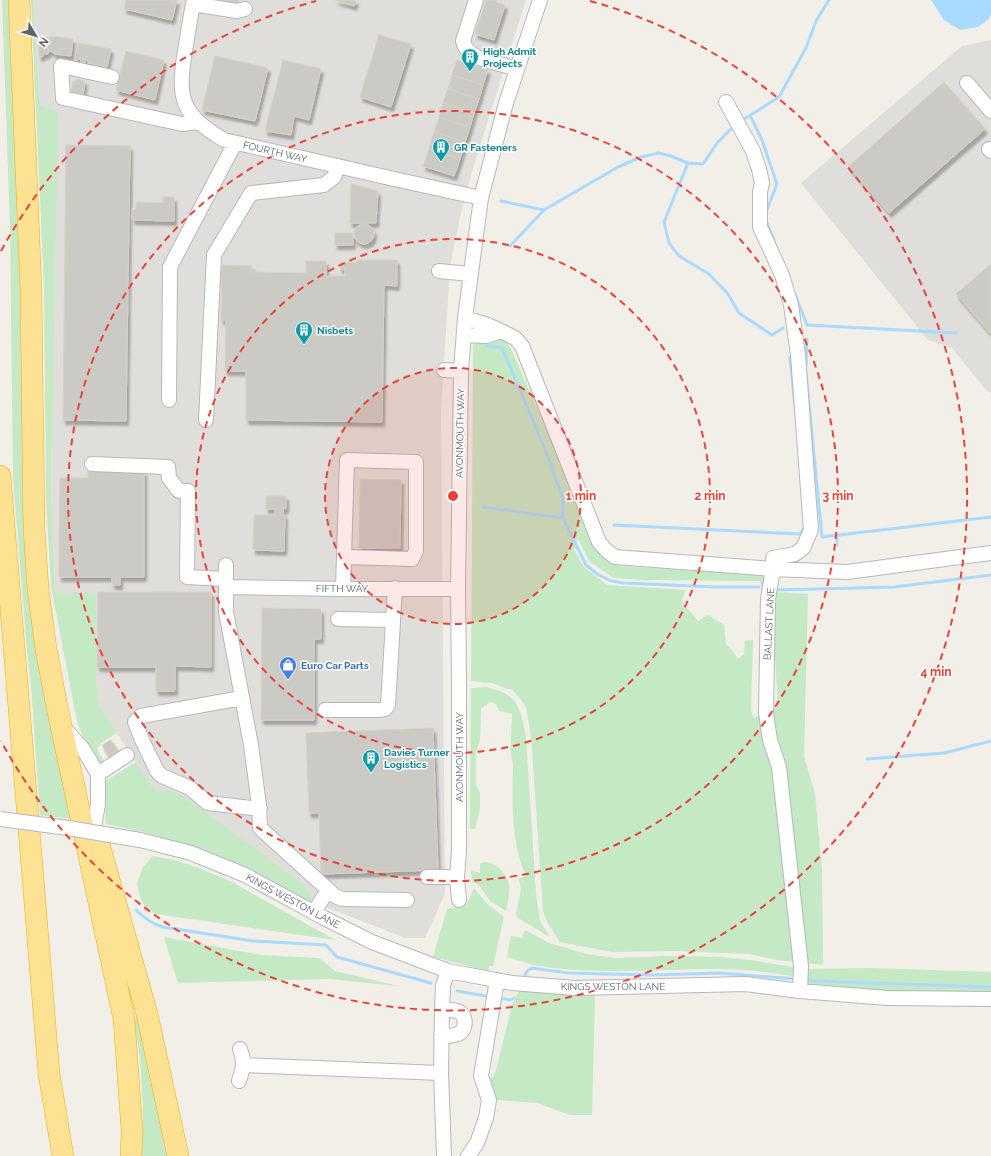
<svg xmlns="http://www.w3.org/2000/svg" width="991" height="1156" font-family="Raleway,sans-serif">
	<defs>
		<filter id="shadow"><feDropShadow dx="2.5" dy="4.5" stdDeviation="1" flood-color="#0004"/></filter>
	</defs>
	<rect width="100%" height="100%" fill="#f1efe8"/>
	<path fill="#e0deda" d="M33 0H526L472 171 460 217 450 268 441 408 445 894 425 938H405L313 902 173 791H155L100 708 96 683 55 594 51 490 52 428 40 106Z
		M991 40V393L986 390 952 348 928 340 801 183 962 46Z"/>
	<path fill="#c5e8c5" d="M2 0H10L24 288 26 501 71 819 40 815 31 685 27 651 13 478 10 226Z
		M31 0H33L40 106 58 112 52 428 51 490 55 593H96V683L100 708 117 733 101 743 97 749 104 761 98 767 89 753 77 721 51 587 46 497 44 286Z
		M496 338C504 339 507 342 511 349L552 441 592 546C600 557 608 562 620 566L767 575 762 591 760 581 644 580 614 578 590 562 578 539 574 550 584 567 607 585 686 590 681 601 698 621 708 615 724 625 726 644 733 651 738 659 744 654 745 641 753 640 751 711 754 718 778 707 772 606 775 592 808 594 804 757 815 793 822 870 823 965 777 960 748 954 677 951 612 952 560 942 547 922 543 911 531 735 526 708 520 698 511 689H508L492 683 471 681 473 345C480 339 487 340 496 341Z
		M486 687C518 694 521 708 526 737L536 894 540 921 550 937 518 918 516 915 521 889 519 879 526 876C511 842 512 803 513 766 513 762 512 758 511 754 510 741 512 727 512 714L499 711 496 704 491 702 481 708 480 740 476 752V785L480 793V809L475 829H470L471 688Z
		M136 762 155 791H173L188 800 305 885 313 902 309 904 200 850 147 833 106 824 103 775 107 780Z
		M153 856 174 860 196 867 230 881 335 940 156 914 145 907 140 897 137 883 143 867Z
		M486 862C491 863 496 865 500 869 514 883 509 894 506 911L490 901 479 885 472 882 471 870 480 873V863Z
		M474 888 487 904 504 917 493 966H489L488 971 433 957 447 909 461 907 467 904Z
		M525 930 549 943 587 954 615 958 668 956 722 957 750 960 799 968 798 977C772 973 746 969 719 969 660 969 599 975 539 966 528 964 518 960 507 957L511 936 522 938Z
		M164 937 261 955 319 958 335 971 399 986 329 979 178 983Z
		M872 968 991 972V995L893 993 816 987 803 984V969Z
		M519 991 595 993 592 1115H570L537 1103 497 1100 495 1098 489 1079 493 1077 496 1070 512 1005Z
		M138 1017 167 1156H142L143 1107 140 1059 134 1019Z"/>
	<path fill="#aadaff" d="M931 0H991V14L989 19 978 27 960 30 944 20Z"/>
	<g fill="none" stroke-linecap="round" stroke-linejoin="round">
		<path stroke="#aadaff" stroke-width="3" d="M750 115 762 140 777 184 766 212
			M744 119 779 97 806 48 816 21 829 0
			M688 163 664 222 669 243 679 256 709 274 728 294 739 313 772 335 783 328
			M501 201 544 210 618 167 641 157 659 153 671 156 688 163 703 164 717 143 733 127
			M766 221 774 240
			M510 246 544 210
			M795 294 807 325 957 333
			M486 346 499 347 503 350 547 454 563 499V518L580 553 586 565 597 574 611 581 624 583 715 587H759
			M790 357 795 407
			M806 365 807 339
			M806 373 822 537 991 517
			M483 507 563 518
			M614 525 800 534 806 526
			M837 535V545
			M777 590 894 587 991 575
			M867 759 944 753 991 741
			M136 910C144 918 152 924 163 927L253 941 326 945 337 957 431 983
			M525 975 527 971 532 968 568 973 651 975 719 973 796 979
			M805 980 838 982 991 987
			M457 991 491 997
			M499 998 510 1000 514 998"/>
	</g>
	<path fill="#cccac5" stroke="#d6d1c6" filter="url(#shadow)" d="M126 0H177L172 20 124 9Z
		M219 0H239L238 5Z
		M335 0H356L354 6Z
		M486 0H497L496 2 505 5 494 40 475 34Z
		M379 35 411 44 391 107 360 97Z
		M50 36 73 39 71 56 54 54V52L48 51Z
		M39 37H48V54H43V56L39 57Z
		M78 43 111 49 107 67 88 63V61L86 60 85 63H80L81 60 75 58Z
		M126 51 164 60 155 100 116 90Z
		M215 56 268 68 255 121 202 110Z
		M283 60 321 69 309 120 294 116 291 135 265 131Z
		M457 60 488 70 483 85 452 75Z
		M452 75 483 85 479 99 448 89Z
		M77 79 85 81 83 96 71 94 73 81H76Z
		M944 82 985 129 889 213 848 167Z
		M448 89 479 99 474 113 443 103Z
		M443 103 474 113 470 127 439 117Z
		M439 117 470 127 465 142 434 132Z
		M434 132 465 142 460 159 429 149Z
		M66 145 130 146 126 421 63 420Z
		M429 149 460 159 454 176 423 166Z
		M351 184 378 191 376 223H350Z
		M163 197H174V221L132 220V209L136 210V202L163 203Z
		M354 234a10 10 0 1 1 20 0a10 10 0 1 1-20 0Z
		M335 233H353V245H335Z
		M357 260H397V286L384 285 382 422 246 420V371H225L226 320H221L222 265 252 266V272L306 273V261H326V276H345V269H340V262L357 263Z
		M991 264V334L956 294Z
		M88 471H144V577H120V585H112V577H59L60 478H88Z
		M360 479 401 480 400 548H359Z
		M266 496H286V509L283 508V515H285L284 551 253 550 254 515H275V509H266Z
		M98 592H211V667L175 666V691H156V667H97Z
		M262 608 321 609V639H314V720H261Z
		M433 728 438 870 321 874 319 813H309L306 733Z
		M111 740 118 751 109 756 102 745Z"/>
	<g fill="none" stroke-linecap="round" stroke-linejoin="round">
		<g stroke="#b5b8bc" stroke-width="16">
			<path id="minor" d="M194 0C190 17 188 34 185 51 177 99 181 114 224 140L394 179 481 198
				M476 0 463 41C465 50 471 54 479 58L517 69
				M193 4 237 11 245 9
				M112 77 61 66 63 98 182 124 198 122
				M967 83 991 111
				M726 102 753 151 759 169 762 183 760 192V227L782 275 791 305 798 355 811 530 803 548 795 554 773 558V569L768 599 766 713 770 740 779 767 801 966 800 991
				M989 149 991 151
				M439 271 470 274
				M501 331 515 338 522 346 599 542 606 550 615 557 773 569 847 572 991 553
				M464 335 486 336 501 331 488 325 465 318
				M444 370 461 371
				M169 400 170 267 235 143
				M206 420 214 255 251 193 324 185 334 177 338 166
				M92 464 168 467 169 478 179 491H188L187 577 226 579
				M226 565V612L251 745 259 805 260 828 335 896 342 899 407 900
				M226 587 343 589H458
				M343 589 347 460 416 462V551L412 559 345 557
				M338 619 393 620
				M242 698 141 716 135 722 142 740 157 771 162 776 190 788 208 803 260 809
				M325 710H380L385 709 388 705 395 588
				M65 729 83 749 98 774V804L94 827
				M98 774 127 755
				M140 840 191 853 245 875 324 918 372 942 427 963 448 971 512 983 575 988 746 984 800 991 887 998 991 999
				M427 877H457
				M459 900 457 877 459 851V684L458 589 461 371 465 318 481 198 506 103 540 0
				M314 912 328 890
				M441 1037C447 1036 455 1036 460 1033 467 1028 466 1014 458 1011 453 1010 447 1010 442 1009
				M244 1065 441 1073
				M239 1081C243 1069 245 1061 240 1049
				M444 1156 441 1073 442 1009 443 985 448 971
				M468 1156 477 1143 486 1118 489 1100 481 1076 497 980"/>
		</g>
		<g stroke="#f9ab00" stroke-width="22">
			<path id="highway" d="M19 0 31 290 34 528 38 589 46 649 57 707 124 1019 132 1131 131 1156
				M0 476 49 1074 63 1156
				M97 837 147 1014 178 1156"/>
		</g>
		<use href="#minor" stroke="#fff" stroke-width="14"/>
		<use href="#highway" stroke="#fde293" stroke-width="21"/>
		<g stroke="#b5b8bc" stroke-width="16" stroke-linecap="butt">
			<path id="minor-bridge" d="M0 819 68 828 140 840"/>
		</g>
		<use href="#minor-bridge" stroke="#fff" stroke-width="14"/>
	</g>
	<circle cx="453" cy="496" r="128" fill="#ea4335" fill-opacity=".12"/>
	<g fill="none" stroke="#ea4335" stroke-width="2" stroke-dasharray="7 5">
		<circle cx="453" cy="496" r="128"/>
		<circle cx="453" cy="496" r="257"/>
		<circle cx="453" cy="496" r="385"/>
		<path d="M1 251A514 514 0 0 1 316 1M590 1A514 514 0 1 1 1 741"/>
	</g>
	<defs>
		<g id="building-pin" transform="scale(0.9)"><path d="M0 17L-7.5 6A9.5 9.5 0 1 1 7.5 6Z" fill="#0f9aa8" stroke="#fff"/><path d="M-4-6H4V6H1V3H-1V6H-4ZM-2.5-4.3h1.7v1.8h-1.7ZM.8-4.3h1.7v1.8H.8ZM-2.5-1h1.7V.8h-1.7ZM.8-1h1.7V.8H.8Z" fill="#fff"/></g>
		<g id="shop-pin" transform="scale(0.9)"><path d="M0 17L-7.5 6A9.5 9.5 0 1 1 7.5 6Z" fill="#3f7fe0" stroke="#fff"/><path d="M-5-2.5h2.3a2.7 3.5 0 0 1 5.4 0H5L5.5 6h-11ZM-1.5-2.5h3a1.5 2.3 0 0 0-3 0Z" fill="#fff"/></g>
	</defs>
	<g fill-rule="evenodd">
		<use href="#building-pin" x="470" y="57"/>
		<use href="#building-pin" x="441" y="147"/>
		<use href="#building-pin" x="304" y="330"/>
		<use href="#shop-pin" x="288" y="665"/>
		<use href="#building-pin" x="371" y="758"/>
	</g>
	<g text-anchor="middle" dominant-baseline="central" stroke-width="3" stroke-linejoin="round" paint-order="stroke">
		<g font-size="10" font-weight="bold" fill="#0d838f" stroke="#fff" text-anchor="start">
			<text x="483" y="51">High Admit<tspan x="483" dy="12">Projects</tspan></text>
			<text x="454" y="147">GR Fasteners</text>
			<text x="317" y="330">Nisbets</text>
			<text x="384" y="752">Davies Turner<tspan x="384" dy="12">Logistics</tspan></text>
		</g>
		<g font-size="10" fill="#5f6368" stroke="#fff">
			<text transform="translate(275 152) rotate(13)">FOURTH WAY</text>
			<text transform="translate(460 433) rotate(-89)">AVONMOUTH WAY</text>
			<text x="342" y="588">FIFTH WAY</text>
			<text transform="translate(769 624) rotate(-87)">BALLAST LANE</text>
			<text transform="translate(459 757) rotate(-90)">AVONMOUTH WAY</text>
			<text transform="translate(293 901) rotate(28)">KINGS WESTON LANE</text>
			<text x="613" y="986">KINGS WESTON LANE</text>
		</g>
		<g font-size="10" font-weight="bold" fill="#366cbe" stroke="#fff" text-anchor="start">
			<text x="301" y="665">Euro Car Parts</text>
		</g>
	</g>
	<circle cx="453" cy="496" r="6" fill="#ea4335" stroke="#fff" stroke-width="2"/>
	<g font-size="12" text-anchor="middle" font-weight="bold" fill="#ea4335" stroke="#fff" stroke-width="3" stroke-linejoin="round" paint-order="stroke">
		<text x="581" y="500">1 min</text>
		<text x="710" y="500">2 min</text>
		<text x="838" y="500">3 min</text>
		<text x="936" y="676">4 min</text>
	</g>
	<g transform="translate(36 36) rotate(128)" stroke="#ffffff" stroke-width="3" paint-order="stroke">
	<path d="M0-3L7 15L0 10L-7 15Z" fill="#5f6368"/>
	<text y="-6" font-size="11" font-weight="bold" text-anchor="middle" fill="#5f6368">N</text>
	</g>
</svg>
